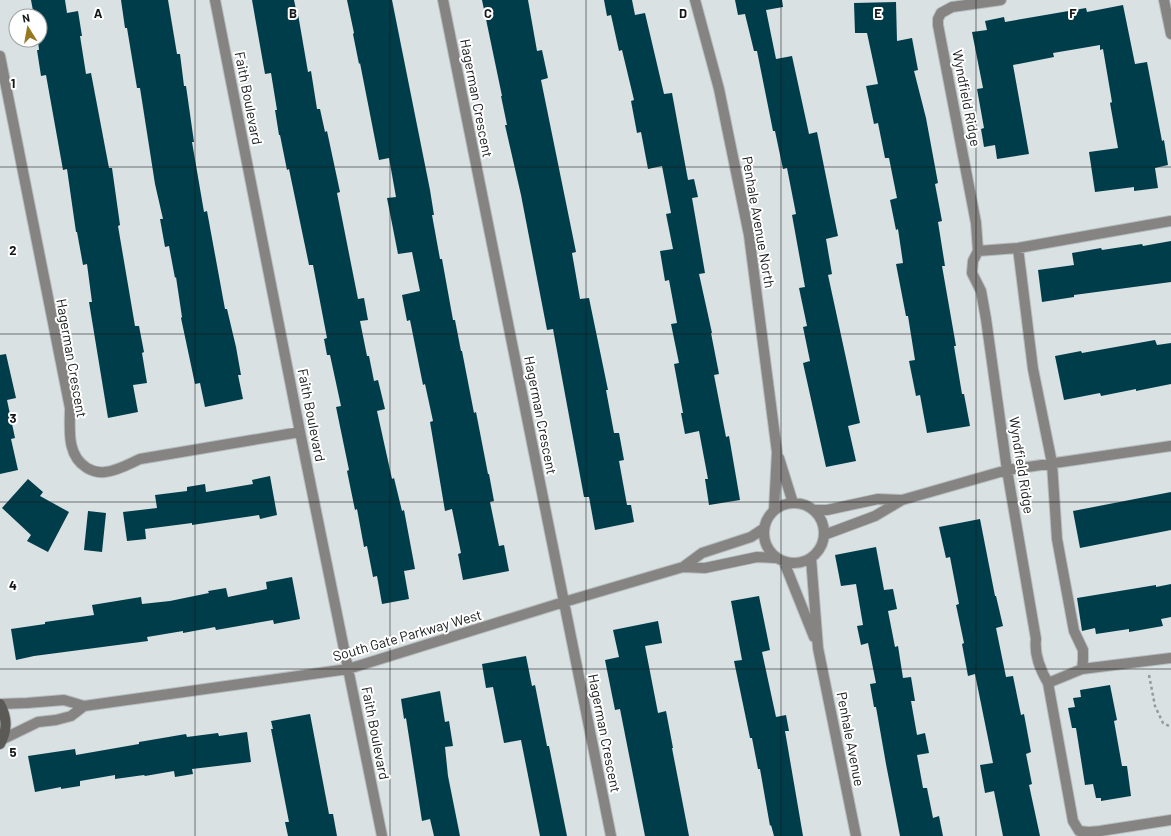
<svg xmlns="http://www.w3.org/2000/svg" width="1171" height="836" font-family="Barlow,sans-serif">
	<rect width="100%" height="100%" fill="#d9e1e3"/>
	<path fill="#003d4b" d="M31 0H65L67 13 78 11 82 36H80L86 74 91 73 109 168H112L120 225 118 226 135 326H139L144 352 142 353 147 383 133 385 138 412 108 418 89 302H92L87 264 83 265 77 232H76L67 169 63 170 46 75 41 76 37 50H39L38 40H40V16H34Z
		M121 0H168L177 54H180L184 86H186L194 142H192L204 212 207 211 225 309H227L236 347 241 375H238L243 399 205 407 200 383 195 384 181 318 182 317 176 277 175 278 169 246 165 247 160 219H163L155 184 140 88H137L127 28H125Z
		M252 0H294L297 14H298L308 72 311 71 317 109H320L325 132 327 131 340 192 337 193 358 299 364 298 368 320 360 321 367 356H369L374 381 378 380 385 409 377 411 392 479 394 478 402 511 404 510 415 569 404 571 409 599 382 604 377 576 373 577 367 546 364 547 357 509 355 510 347 471 349 470 336 407 341 406 330 355H327L324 339 327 338 313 265H309L289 169 287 170 280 135H279L275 110H277L271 73 265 74Z
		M347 0H392L430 190 434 215H432L440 259H442L453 320H455L461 351H462L474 413 476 412 488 474H489L494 501 490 502 499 546 504 545 509 571 463 580 458 554 461 553 452 509 445 511 430 422 433 421 425 384 423 385 410 320 407 321 402 295 420 291 412 252 398 254 387 198 396 197 389 158 379 160 360 63 359 64 353 34 354 33Z
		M482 0H528L537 51 542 50 548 78 541 80 576 252 572 253 580 299 589 298 608 390H606L614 433H619L624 460 619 461 627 505H631L634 522 595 530 589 497H584L553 329 547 330 521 195 505 125H507L501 96H502Z
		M604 0H632L635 15 645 13 664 94 672 93 688 180 694 179 698 197 692 198 705 273 699 274 712 333H711L719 374 714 375 726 437 729 436 740 500 709 505 705 479H708L699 431 685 434 681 413H683L674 364 679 363 671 324 677 323 669 280 665 281 660 251 673 249 666 214 671 213 662 166 648 169 641 132 637 133 631 101 634 100 622 50 619 51 611 15 607 16Z
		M735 0H782L783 7 766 10 776 59 792 56 809 134 817 132 838 236 826 239 832 274 828 275 860 423 848 426 856 461 826 467 803 363 810 361 803 327 807 326 799 288 805 287 792 215 796 214 787 168 783 169 775 131H773L757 51H754L745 14 738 15Z
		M896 2 897 41 912 38 918 70 914 71 926 118 938 183 935 184 942 221 938 222 945 266H942L956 346H954L962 394H964L970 426 927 433 920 395 916 396 909 361 915 360 908 316H906L896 264 903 263 898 229 896 230 890 200 897 198 889 158H885L878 123 874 124 866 86 878 84 867 33H855L854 3Z
		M1123 5 1135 64 1147 62 1162 141 1164 140 1168 165 1155 168 1158 188 1134 191V187L1095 192 1089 152 1118 148 1110 103 1112 102 1103 49 1100 50V45L1053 53 1054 57 1013 65 1029 154 997 159 995 145 984 147 981 129 984 128 977 89 983 88 972 32 987 30 985 21 1004 17 1005 22 1086 8 1087 12Z
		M1171 241V282L1074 295V297L1042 302 1038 270 1074 265 1072 253 1101 248 1102 250 1142 244 1143 246Z
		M1155 340 1157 345 1171 343V384L1136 391V389L1101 396 1100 393 1064 400 1055 356 1081 351 1082 353Z
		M6 354 16 398 7 400 15 438 11 439 18 470 0 474V355Z
		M270 476 277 515 260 519 259 515 192 525V523L145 529 146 539 127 541 123 512 157 508 155 495 187 491V487L205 484 206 492 253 484 252 480Z
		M28 479 43 492 40 496 69 512 48 552 27 541 31 535 2 508Z
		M1171 492V530L1080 548 1073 511Z
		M88 511 106 513 102 552 84 550Z
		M980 519 995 596H996L1003 626 996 628 1006 677 1013 676 1021 715 1024 714 1031 752 1026 754 1032 784 1029 785 1040 836H1003L994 791 985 793 980 765 993 763 975 674 968 676 962 644 964 643 956 605 959 604 950 557 946 558 939 527Z
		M876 547 884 590 893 589 897 609 888 611 895 647 898 646 903 678 911 677 915 701H911L917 735 925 733 929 753 917 755 923 788H927L933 818 939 816 943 836H900L886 764 876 707H874L870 684 876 683 868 643 861 645 857 626 863 625 856 584 841 586 835 555Z
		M292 577 300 619 274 624 273 620 216 630 215 627 183 633V631L147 637 148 641 34 656 16 660 11 629 45 624V622L94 615 92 605 141 597 142 604 170 601 209 593 208 591 226 588 228 597 267 589 266 582Z
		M1171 584V617L1161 619 1163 626 1129 632V629L1096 634 1095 628 1082 631 1077 598 1156 585V587Z
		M759 596 770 650 762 652 776 717 786 715 789 731H785L803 836H774L771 825 770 826 760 769H758L752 738H750L734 661 742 660 731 601Z
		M658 621 662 643 645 646 658 713 666 711 673 748H672L689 836H645L620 709 615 710 605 660 619 657 613 630Z
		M526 656 532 686 535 685 547 746H549L567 836H540L521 740 504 743 493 687 486 688 482 664Z
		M1110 685 1117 720 1114 721 1122 766H1127L1131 796 1101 801V798H1096L1093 784 1085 785 1076 728H1072L1068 708 1075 707 1073 698 1081 697 1080 690Z
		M440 691 445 722 449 721 453 746 445 747 448 776 460 836H434L430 819 422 821 406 718 404 719 401 699Z
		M310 714 329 814H333L337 836H288L285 822H289L271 729H273L271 721Z
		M247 732 251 762 192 769 193 774 175 777 174 771 145 776 144 775 115 779V775L80 781V786L61 789V787L35 792 28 756 75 749 76 755 139 744V742L186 734 187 737 218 733 219 736Z"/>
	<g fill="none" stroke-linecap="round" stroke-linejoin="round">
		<g stroke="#b6bdbe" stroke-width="12">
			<path id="minor" d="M215 0 300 432 382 836
				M443 0 611 836
				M695 0 719 89 749 235 777 452 774 510
				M1001 0 952 7 941 13 938 19V25L976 223 978 251 1018 248 1171 221
				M1164 0 1171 34
				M0 56 70 408C70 429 66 455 87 468 92 471 98 473 105 472 117 471 129 464 140 459L300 432
				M1018 248 1033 369 1052 463 1057 539 1074 631 1083 650V660L1082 669
				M978 251 973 261 972 273 981 291 986 319 1007 470 1036 639C1034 655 1040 669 1048 683
				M779 458 793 503
				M764 533a30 30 0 1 1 60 0a30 30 0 1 1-60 0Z
				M813 510H827L878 499 902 500
				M824 535 875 516 902 500 1007 470 1171 446
				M811 558 818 648 856 836
				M784 562 814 637
				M683 567 702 553 751 537 763 529
				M1171 658 1082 669 1048 683 1073 821 1079 831 1089 832 1100 831 1171 820
				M0 704 27 703 64 700 84 706 348 669 564 602 683 567 705 568 757 557 776 558
				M3 739 38 722 56 720 71 716 84 706"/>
		</g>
		<g stroke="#b6bdbe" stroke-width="12">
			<path id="secondary" d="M0 704C7 717 8 730 0 744"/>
		</g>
		<path stroke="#949a9b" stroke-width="2.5" stroke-dasharray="3 3" stroke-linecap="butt" d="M1149 675 1155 706 1163 723 1171 727"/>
		<use href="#minor" stroke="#868482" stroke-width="10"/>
		<use href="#secondary" stroke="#5b5a56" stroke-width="10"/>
	</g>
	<path fill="none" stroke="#151818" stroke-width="1" stroke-opacity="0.55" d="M195 0V836M390 0V836M586 0V836M781 0V836M976 0V836M0 167H1171M0 334H1171M0 502H1171M0 669H1171"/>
	<g text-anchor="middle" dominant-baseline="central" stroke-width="4" stroke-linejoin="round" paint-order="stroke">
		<g font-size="14" fill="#151818" stroke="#fff">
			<text transform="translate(249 98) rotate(79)">Faith Boulevard</text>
			<text transform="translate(477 98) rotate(79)">Hagerman Crescent</text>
			<text transform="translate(967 98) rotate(79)">Wyndfield Ridge</text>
			<text transform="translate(759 222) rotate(80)">Penhale Avenue North</text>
			<text transform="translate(72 358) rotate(80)">Hagerman Crescent</text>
			<text transform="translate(312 415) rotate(79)">Faith Boulevard</text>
			<text transform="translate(541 415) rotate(79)">Hagerman Crescent</text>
			<text transform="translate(1022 465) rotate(81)">Wyndfield Ridge</text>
			<text transform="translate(407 635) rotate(-16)">South Gate Parkway West</text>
			<text transform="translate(376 733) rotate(79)">Faith Boulevard</text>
			<text transform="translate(605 733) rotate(79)">Hagerman Crescent</text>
			<text transform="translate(851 739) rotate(79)">Penhale Avenue</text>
		</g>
	</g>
	<g font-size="13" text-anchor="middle" font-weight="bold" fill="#151818" stroke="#fff" stroke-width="4" stroke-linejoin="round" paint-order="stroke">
		<text x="98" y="18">A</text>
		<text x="293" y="18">B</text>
		<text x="488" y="18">C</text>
		<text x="683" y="18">D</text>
		<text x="878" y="18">E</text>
		<text x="1073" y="18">F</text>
		<text x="13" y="88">1</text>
		<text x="13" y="255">2</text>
		<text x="13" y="423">3</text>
		<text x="13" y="590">4</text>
		<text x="13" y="757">5</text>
	</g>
	<g transform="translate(28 28) rotate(349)"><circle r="19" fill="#ffffff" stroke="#a1a3a3"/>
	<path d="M0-3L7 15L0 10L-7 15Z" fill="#977720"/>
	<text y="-6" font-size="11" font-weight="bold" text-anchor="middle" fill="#151818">N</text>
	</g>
</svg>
